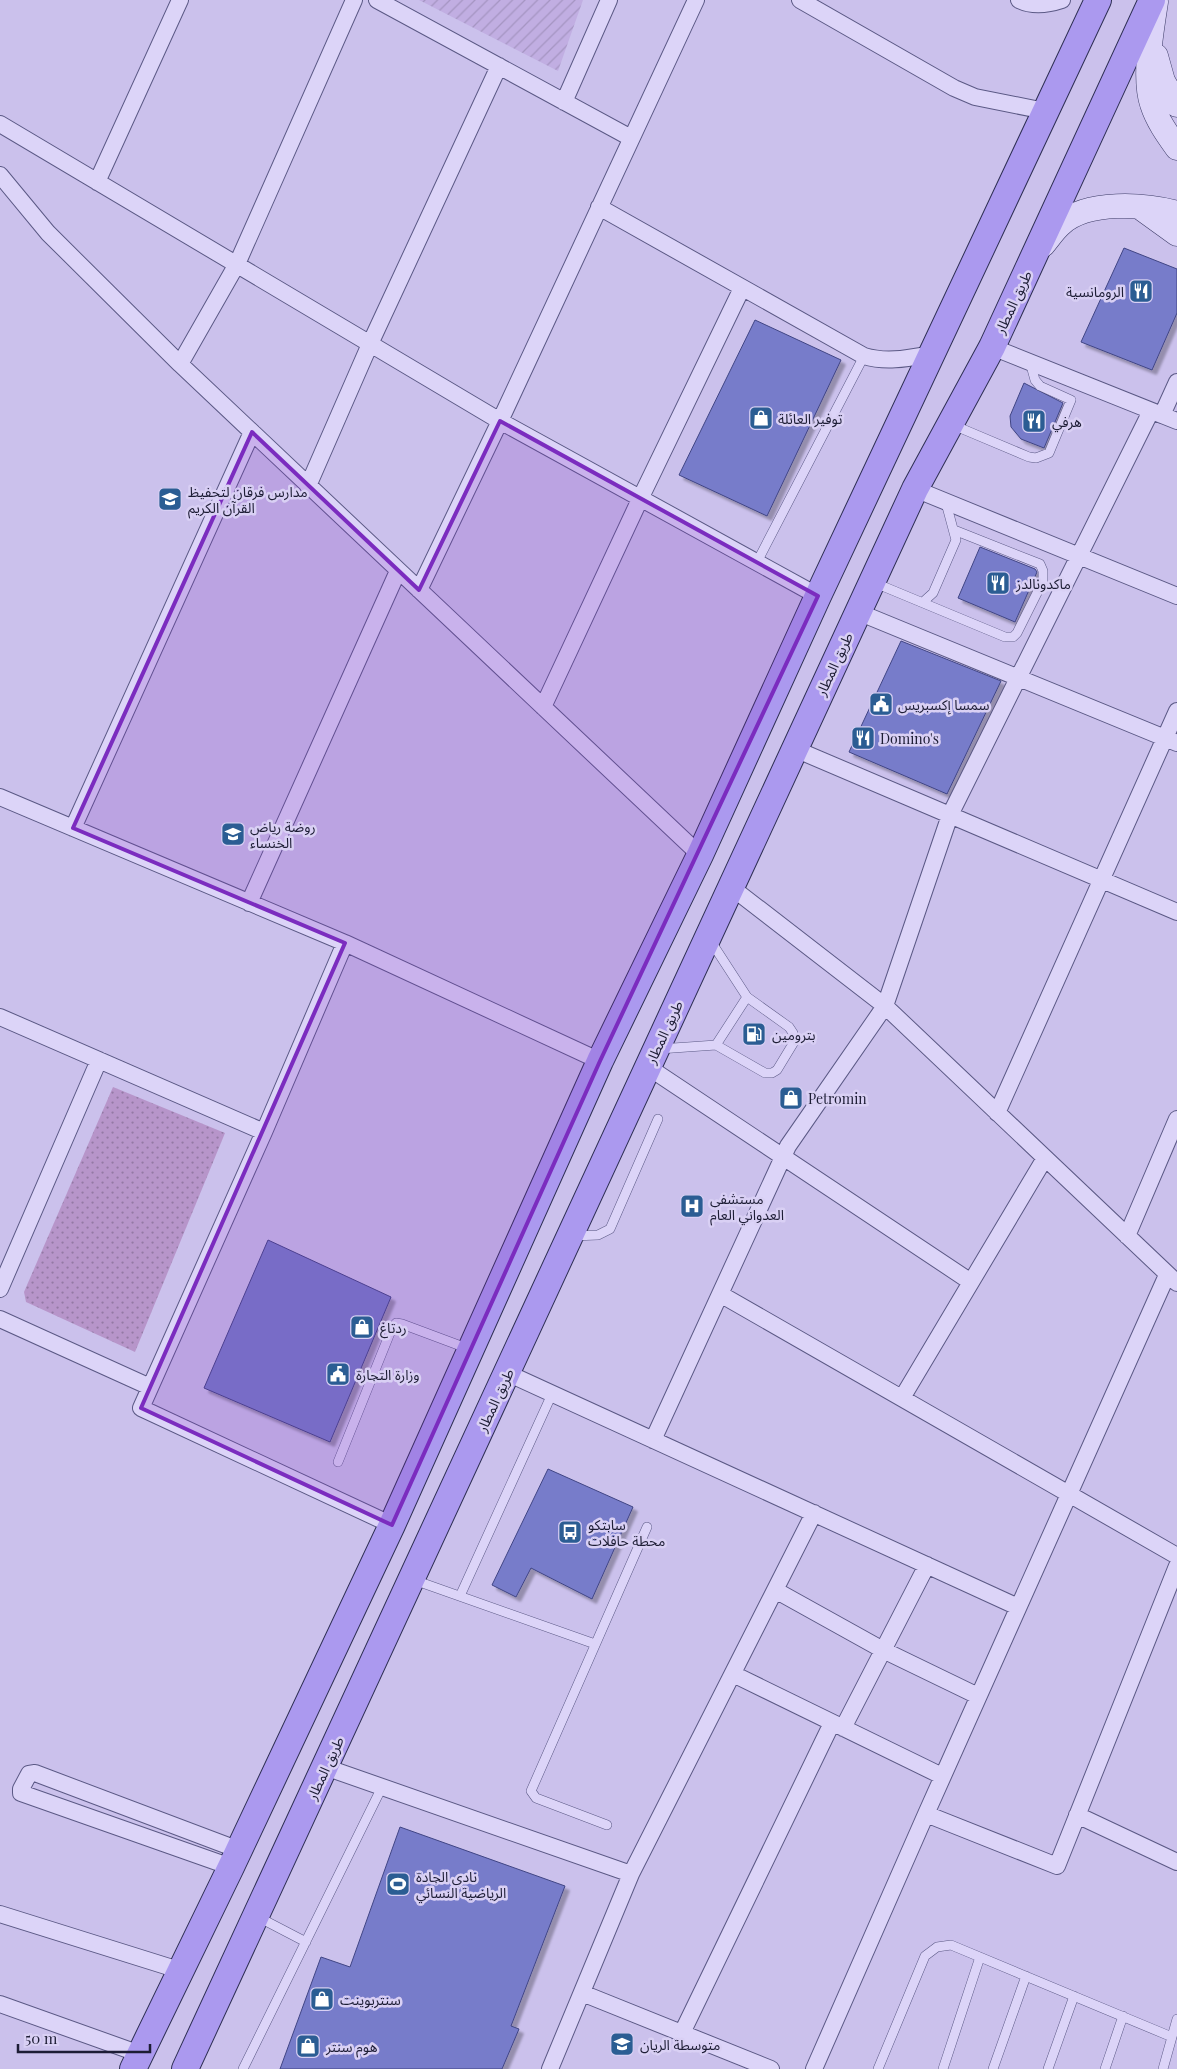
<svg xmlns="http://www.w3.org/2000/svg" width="1177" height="2069" font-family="'Playfair Display','Noto Sans Arabic',serif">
	<defs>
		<pattern id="farmland-furrows" width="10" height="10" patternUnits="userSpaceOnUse" patternTransform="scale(1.25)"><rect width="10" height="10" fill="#c1aee2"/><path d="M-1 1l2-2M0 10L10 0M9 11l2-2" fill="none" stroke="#a595c2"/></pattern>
		<pattern id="park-dots" width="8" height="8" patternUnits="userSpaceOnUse" patternTransform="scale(1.25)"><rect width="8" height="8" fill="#b795ca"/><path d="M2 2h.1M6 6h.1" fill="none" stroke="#9479a5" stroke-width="1.8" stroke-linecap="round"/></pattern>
		<filter id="shadow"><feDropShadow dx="4.5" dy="4.5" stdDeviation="1" flood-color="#0004"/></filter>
	</defs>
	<rect width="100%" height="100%" fill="#cbc1ec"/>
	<path fill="url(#farmland-furrows)" d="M419 0H583L558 71Z"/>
	<path fill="url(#park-dots)" d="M113 1087 225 1133 135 1352 26 1302 24 1292Z"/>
	<path fill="#777cca" stroke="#404584" filter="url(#shadow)" d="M1124 248 1177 269V313L1152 370 1081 342Z
		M755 320 841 360 767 516 679 475Z
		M1024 383 1063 403 1044 448 1021 439 1011 427 1010 416Z
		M980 547 1035 569 1037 572 1015 622 958 598Z
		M901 641 1001 681 947 794 849 752Z
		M268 1240 391 1297 330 1442 204 1388Z
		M548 1469 633 1507 592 1599 531 1568 516 1597 492 1585Z
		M400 1827 565 1886 511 2026 519 2029 502 2069H280L321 1957 350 1967Z"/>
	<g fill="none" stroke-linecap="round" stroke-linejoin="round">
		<g stroke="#5b5985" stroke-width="10">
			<path id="lane" d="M953 425 1029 457 1036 458 1049 453 1071 400 1040 386 1035 380 1030 362
				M757 562 864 356
				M875 583 1005 637H1013L1017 633 1043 581V571L1040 564 954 530
				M923 602 933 593 956 540 946 503
				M716 1045 765 1073H772L777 1070 794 1042 793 1033 789 1027 747 997
				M659 1049 716 1045 747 997 710 940
				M573 1236 598 1235 610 1229 658 1119
				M338 1462 392 1328 396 1323 402 1324 469 1349
				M414 1580 595 1644
				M460 1596 552 1394
				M607 1825 536 1798 531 1791 647 1527
				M258 1917 306 1942
				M243 2069 382 1787
				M878 2069 925 1956 937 1947 951 1945 1172 2037
				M943 2069 980 1957
				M993 2069 1026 1976
				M1048 2069 1074 1996
				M1105 2069 1123 2016
				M1163 2069 1177 2019"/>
		</g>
		<g stroke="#5b5985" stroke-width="18">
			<path id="street" d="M377 0 631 138
				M800 0 954 88 975 97 1045 111
				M1019 0C1033 7 1047 5 1062 0
				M564 102 609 0
				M0 124 500 421 818 596
				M0 175 48 233 180 364 700 855
				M97 182 180 0
				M599 207 864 356C887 363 909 358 932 354
				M992 347 1177 421
				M180 364 237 264 354 0
				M1162 415 1177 382
				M308 486 370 344 499 66
				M915 489 1177 596
				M419 590 500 421 696 0
				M858 612 1177 743
				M543 707 641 497 742 288
				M795 749 1177 912
				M0 797 345 943 600 1061
				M73 828 252 432
				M731 887 885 1006 1177 1283
				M249 903 398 571
				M345 943 264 1132 141 1408 392 1525
				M0 1017 264 1132
				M648 1067 971 1282
				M997 1113 1177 711
				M1127 1236 1177 1119
				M0 1289 99 1060
				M720 1294 1177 1556
				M0 1319 150 1387
				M507 1373 1018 1607
				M902 1398 1045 1158
				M653 1440 788 1146 885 1006 950 815 1151 411
				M775 1590 883 1650 978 1696
				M733 1674 942 1776
				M843 1728 927 1565
				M325 1767 631 1874
				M926 1814 1057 1866 1177 1566
				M1077 1815 1177 1862
				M231 1867 21 1793V1789L29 1774 35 1773 239 1850
				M0 1914 182 1971
				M582 1993 771 2069
				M0 2004 140 2054
				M682 2033 832 1723
				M550 2069 631 1874 814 1513
				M814 2069 926 1814 1167 1275"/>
		</g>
		<g stroke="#3d3c67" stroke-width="25">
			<path id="secondary" d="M1156 2C1152 29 1143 78 1152 104 1157 120 1167 134 1177 148
				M1156 56 1163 81 1177 105
				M1141 208 1177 234
				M1043 245C1049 238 1054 230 1061 224 1087 200 1145 204 1177 213"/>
		</g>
		<g stroke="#2d2e53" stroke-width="28">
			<path id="primary" d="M133 2069 231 1867 392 1525 600 1061 700 855 818 596 1098 0
				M185 2069 915 489 992 347 1152 0"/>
		</g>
		<use href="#lane" stroke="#dcd4f8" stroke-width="9"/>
		<use href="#street" stroke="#dcd4f8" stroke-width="16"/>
		<use href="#secondary" stroke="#dcd4f8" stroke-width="24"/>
		<use href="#primary" stroke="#ab99ef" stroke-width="26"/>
	</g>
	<path fill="#7b2cbf" fill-opacity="0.2" stroke="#7b2cbf" stroke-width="4" stroke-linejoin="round" d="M500 421 818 596 600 1061 392 1525 141 1408 345 943 73 828 252 432 419 590Z"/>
	<defs>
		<g id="restaurant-square" transform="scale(1.25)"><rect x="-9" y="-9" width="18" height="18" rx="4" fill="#2b5d93" stroke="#d9d0f4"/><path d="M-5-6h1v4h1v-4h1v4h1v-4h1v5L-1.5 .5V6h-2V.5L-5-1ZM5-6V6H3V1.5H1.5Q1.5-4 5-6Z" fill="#fff"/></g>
		<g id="shop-square" transform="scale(1.25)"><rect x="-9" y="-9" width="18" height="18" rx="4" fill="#2b5d93" stroke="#d9d0f4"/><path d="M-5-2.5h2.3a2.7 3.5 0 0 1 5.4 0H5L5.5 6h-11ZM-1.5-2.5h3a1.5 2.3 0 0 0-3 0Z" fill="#fff"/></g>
		<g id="school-square" transform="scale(1.25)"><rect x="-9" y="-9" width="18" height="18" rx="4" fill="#2b5d93" stroke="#d9d0f4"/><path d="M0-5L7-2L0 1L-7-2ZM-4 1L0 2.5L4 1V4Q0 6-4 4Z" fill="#fff"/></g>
		<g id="civic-square" transform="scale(1.25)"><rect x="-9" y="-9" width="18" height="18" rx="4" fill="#2b5d93" stroke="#d9d0f4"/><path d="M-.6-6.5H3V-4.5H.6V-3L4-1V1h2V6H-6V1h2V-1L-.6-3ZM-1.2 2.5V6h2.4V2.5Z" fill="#fff"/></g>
		<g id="fuel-square" transform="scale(1.25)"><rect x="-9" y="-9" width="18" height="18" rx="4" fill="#2b5d93" stroke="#d9d0f4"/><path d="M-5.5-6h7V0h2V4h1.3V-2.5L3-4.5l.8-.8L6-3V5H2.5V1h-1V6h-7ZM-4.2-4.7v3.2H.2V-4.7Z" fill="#fff"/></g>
		<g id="hospital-square" transform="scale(1.25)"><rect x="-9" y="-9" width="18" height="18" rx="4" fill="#2b5d93" stroke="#d9d0f4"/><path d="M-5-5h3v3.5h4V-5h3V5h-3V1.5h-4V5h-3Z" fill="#fff"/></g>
		<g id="bus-square" transform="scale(1.25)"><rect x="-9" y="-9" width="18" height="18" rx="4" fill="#2b5d93" stroke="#d9d0f4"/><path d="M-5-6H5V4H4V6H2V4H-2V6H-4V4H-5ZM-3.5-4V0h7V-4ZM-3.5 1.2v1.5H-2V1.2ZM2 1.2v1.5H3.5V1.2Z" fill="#fff"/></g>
		<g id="stadium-square" transform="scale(1.25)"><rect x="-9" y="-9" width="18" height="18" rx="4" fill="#2b5d93" stroke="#d9d0f4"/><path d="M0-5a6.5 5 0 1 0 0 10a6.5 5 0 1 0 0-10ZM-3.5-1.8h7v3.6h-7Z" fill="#fff"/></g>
	</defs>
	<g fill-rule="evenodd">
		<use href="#restaurant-square" x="1141" y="291"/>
		<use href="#shop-square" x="761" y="418"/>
		<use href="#restaurant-square" x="1034" y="421"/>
		<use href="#school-square" x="170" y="499"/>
		<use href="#restaurant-square" x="998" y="583"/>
		<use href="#civic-square" x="881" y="704"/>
		<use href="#restaurant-square" x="863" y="738"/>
		<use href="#school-square" x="233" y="834"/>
		<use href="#fuel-square" x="754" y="1034"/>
		<use href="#shop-square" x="791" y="1098"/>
		<use href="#hospital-square" x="692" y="1206"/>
		<use href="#shop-square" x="362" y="1327"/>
		<use href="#civic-square" x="338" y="1374"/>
		<use href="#bus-square" x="570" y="1532"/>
		<use href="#stadium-square" x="398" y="1884"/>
		<use href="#shop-square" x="322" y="1999"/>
		<use href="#school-square" x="622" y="2044"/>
		<use href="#shop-square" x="308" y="2046"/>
	</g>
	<g text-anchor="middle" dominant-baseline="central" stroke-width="5" stroke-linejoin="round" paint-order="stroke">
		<g font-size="14" fill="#1d1d35" stroke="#d9d0f4" text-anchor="start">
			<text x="1124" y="291" text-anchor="end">الرومانسية</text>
			<text x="778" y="418">توفير العائلة</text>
			<text x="1052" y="421">هرفي</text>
			<text x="188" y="491">مدارس فرقان لتحفيظ<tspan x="188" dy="16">القرآن الكريم</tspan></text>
			<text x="1016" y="583">ماكدونالدز</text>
			<text x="898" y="704">سمسا إكسبريس</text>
			<text x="880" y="738">Domino's</text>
			<text x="250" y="826">روضة رياض<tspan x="250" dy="16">الخنساء</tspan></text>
			<text x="772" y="1034">بترومين</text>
			<text x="808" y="1098">Petromin</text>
			<text x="710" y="1198">مستشفى<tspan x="710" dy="16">العدواني العام</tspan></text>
			<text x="380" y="1327">ردتاغ</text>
			<text x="356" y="1374">وزارة التجارة</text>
			<text x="588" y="1524">سابتكو<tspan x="588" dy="16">محطة حافلات</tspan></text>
			<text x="416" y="1876">نادي الجادة<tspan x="416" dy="16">الرياضية النسائي</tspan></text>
			<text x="340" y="1999">سنتربوينت</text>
			<text x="640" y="2044">متوسطة الريان</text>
			<text x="326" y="2046">هوم سنتر</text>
		</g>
		<g font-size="14" fill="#1d1d35" stroke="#d9d0f4">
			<text transform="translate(1013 302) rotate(-65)">طريق المطار</text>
			<text transform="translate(834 664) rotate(-65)">طريق المطار</text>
			<text transform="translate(664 1032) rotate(-65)">طريق المطار</text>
			<text transform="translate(495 1400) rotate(-65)">طريق المطار</text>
			<text transform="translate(325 1768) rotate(-65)">طريق المطار</text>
		</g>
	</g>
	<path d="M18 2044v8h132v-8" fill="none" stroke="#1d1d35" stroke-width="2.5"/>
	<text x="25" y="2044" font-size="15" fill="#1d1d35" stroke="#d9d0f4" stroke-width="4" paint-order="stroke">50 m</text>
</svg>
